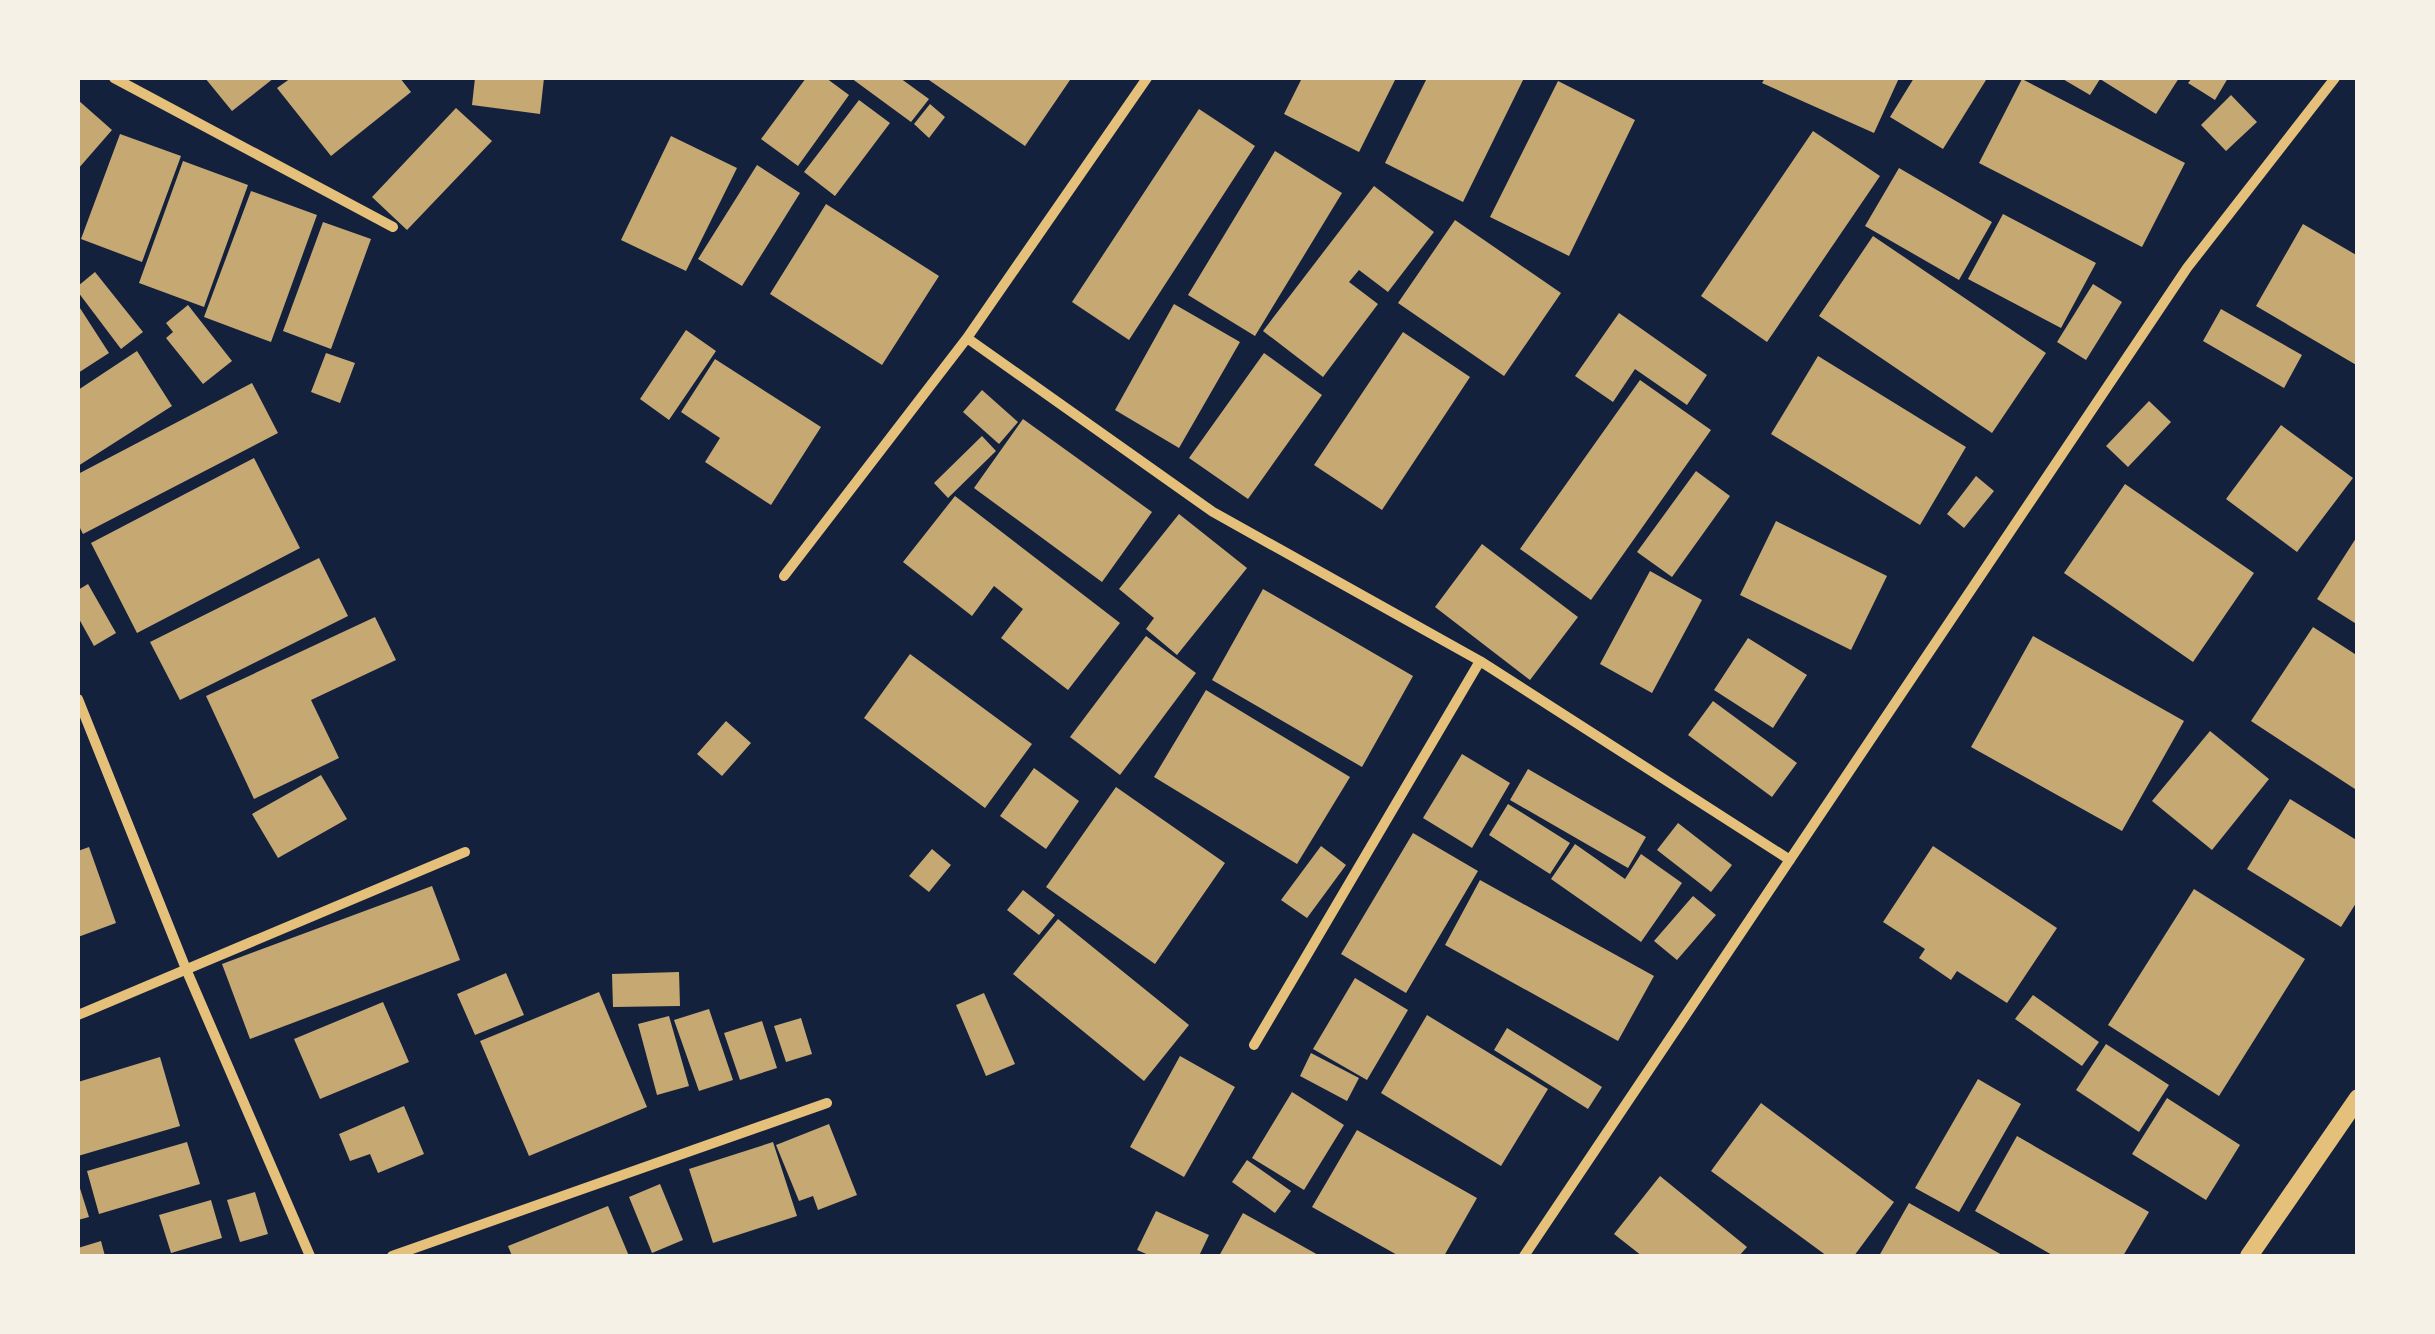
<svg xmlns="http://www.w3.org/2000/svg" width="2435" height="1334" font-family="'Sofia Sans Condensed',sans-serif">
	<rect width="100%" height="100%" fill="#14213d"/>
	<path fill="#c6a872" d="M205 78H274L232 111Z
		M291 78H400L411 92 331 156 277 88Z
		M475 78H544L540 114 472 105Z
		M806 78H826L849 95 798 166 761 139Z
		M851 78H900L929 99 911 122Z
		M926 78H1066L1070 80 1025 146Z
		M1302 78H1396L1359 152 1284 114Z
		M1427 78H1524L1463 202 1385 163Z
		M1765 78H1899L1874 133 1762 83Z
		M1914 78H1980L1986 80 1943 149 1890 117Z
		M2061 78H2179L2156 114 2100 79 2090 95Z
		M2192 78H2228L2215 100 2188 83Z
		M2022 79 2185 163 2142 247 1979 163Z
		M1558 81 1635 120 1569 256 1490 217Z
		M2231 95 2257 122 2226 151 2201 125Z
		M78 100 112 130 78 169Z
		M859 100 890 123 835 196 804 172Z
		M930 104 945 117 929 138 914 124Z
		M456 108 492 141 407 230 372 197Z
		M1199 109 1255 146 1129 340 1072 302Z
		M1813 131 1880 176 1767 342 1701 296Z
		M120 134 181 156 142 262 81 239Z
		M671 136 737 168 686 271 621 240Z
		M1275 151 1342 193 1255 336 1188 295Z
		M183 161 248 185 204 307 139 283Z
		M757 165 800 193 742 286 698 259Z
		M1899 168 1992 222 1959 280 1865 226Z
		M1374 186 1434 232 1388 292 1359 270 1349 282 1378 304 1323 377 1263 331Z
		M251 191 317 215 271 342 204 317Z
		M826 204 939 276 882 365 770 294Z
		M2003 214 2096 263 2061 328 1968 279Z
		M1455 220 1561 293 1504 376 1398 303Z
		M323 222 371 239 331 349 283 331Z
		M2303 224 2358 256V366L2256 306Z
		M1873 236 2046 353 1992 433 1819 316Z
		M95 272 143 332 121 349 78 292V286Z
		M2093 284 2122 302 2086 360 2057 342Z
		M1174 304 1240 342 1179 448 1115 410Z
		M78 305 109 353 78 373Z
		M188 305 232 361 203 384 166 338 173 332 166 323Z
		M2221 309 2302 355 2284 388 2203 341Z
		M1619 313 1707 375 1687 405 1635 369 1613 402 1575 376Z
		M686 330 716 351 669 420 640 399Z
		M1403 332 1470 377 1382 510 1314 465Z
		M137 351 172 406 78 466V390Z
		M326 353 355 363 340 403 311 392Z
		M1264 353 1322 395 1248 499 1189 458Z
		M1818 356 1966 447 1920 525 1771 434Z
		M715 359 821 427 771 505 705 462 720 438 681 412Z
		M1640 380 1711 430 1591 600 1520 549Z
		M252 383 278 433 83 534 78 524V474Z
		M982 390 1018 422 999 444 963 412Z
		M2149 401 2171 422 2128 467 2106 446Z
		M1023 419 1152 512 1102 582 974 488Z
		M2281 425 2353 478 2297 552 2226 499Z
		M982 436 996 451 948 498 934 483Z
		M254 458 300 548 137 633 91 543Z
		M1696 471 1730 496 1672 577 1637 552Z
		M1976 476 1994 491 1964 528 1947 514Z
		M2125 484 2254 573 2193 662 2064 573Z
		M955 496 1120 623 1068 690 1001 638 1023 609 994 586 972 616 903 562Z
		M1179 514 1247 568 1177 655 1146 629 1154 618 1119 589Z
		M1776 521 1887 576 1851 650 1740 595Z
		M2358 535V625L2317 599Z
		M1482 544 1578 617 1530 680 1435 607Z
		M319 558 348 616 180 700 150 642Z
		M1650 571 1702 600 1652 693 1600 664Z
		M88 584 116 633 94 646 78 617V590Z
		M1263 589 1413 676 1362 767 1212 680Z
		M375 617 396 660 311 700 339 758 254 799 206 696Z
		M2313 627 2358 656V791L2251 721Z
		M1146 636 1196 673 1120 775 1070 737Z
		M2033 636 2184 721 2122 831 1971 747Z
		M1748 638 1807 675 1773 728 1714 690Z
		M910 654 1032 744 985 808 864 718Z
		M1206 690 1350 777 1297 864 1154 777Z
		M1713 701 1797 763 1772 797 1688 735Z
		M726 721 751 743 722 776 697 754Z
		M2210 731 2269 779 2212 850 2152 801Z
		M1462 754 1510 783 1472 848 1423 818Z
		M1034 768 1079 801 1046 849 1000 816Z
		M1528 769 1646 837 1628 868 1510 800Z
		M321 775 347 819 278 858 252 814Z
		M1116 787 1225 863 1155 964 1046 887Z
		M2290 799 2358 841V900L2341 927 2247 869Z
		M1508 804 1570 843 1550 874 1489 835Z
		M1678 823 1732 865 1711 892 1657 850Z
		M1413 833 1478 871 1406 993 1341 954Z
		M1575 844 1625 879 1641 854 1682 883 1641 942 1551 879Z
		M1321 846 1346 865 1307 918 1281 900Z
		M1933 846 2057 928 2007 1003 1957 971 1951 980 1919 958 1925 949 1883 922Z
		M89 847 116 923 78 937V851Z
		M932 849 951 865 929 892 909 876Z
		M1480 880 1654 976 1618 1041 1445 945Z
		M432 886 460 960 250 1039 222 964Z
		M2194 889 2305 959 2219 1096 2108 1025Z
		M1023 890 1055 915 1039 935 1007 910Z
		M1693 896 1716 915 1677 960 1654 941Z
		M1058 919 1189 1025 1144 1081 1013 974Z
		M679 972 680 1006 613 1007 612 974Z
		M506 973 524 1015 475 1035 457 994Z
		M1355 978 1408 1010 1367 1080 1313 1049Z
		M599 992 647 1107 529 1156 480 1041Z
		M984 993 1015 1064 986 1076 956 1005Z
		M2033 995 2099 1042 2082 1066 2015 1019Z
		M383 1002 409 1062 320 1099 294 1039Z
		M709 1009 733 1080 699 1091 674 1020Z
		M1427 1015 1548 1089 1501 1166 1381 1093Z
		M669 1016 689 1086 657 1095 638 1024Z
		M801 1018 812 1054 786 1062 774 1026Z
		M762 1021 777 1068 740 1080 724 1033Z
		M1507 1028 1602 1087 1588 1109 1494 1050Z
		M2106 1044 2169 1085 2139 1132 2076 1090Z
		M1311 1053 1359 1078 1347 1101 1300 1076Z
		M1180 1056 1235 1087 1184 1177 1130 1147Z
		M160 1057 180 1126 78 1156V1082Z
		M1978 1079 2021 1104 1959 1212 1915 1188Z
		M1292 1092 1344 1125 1304 1190 1252 1158Z
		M2167 1098 2240 1145 2206 1200 2132 1154Z
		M1761 1103 1894 1202 1854 1256H1827L1711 1171Z
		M404 1106 424 1154 378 1173 370 1154 350 1161 339 1134Z
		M829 1124 857 1195 818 1210 813 1196 799 1201 776 1145Z
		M1357 1130 1477 1198 1444 1256H1399L1312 1207Z
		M2017 1136 2149 1212 2123 1256H2054L1975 1211Z
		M187 1142 200 1184 99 1214 87 1171Z
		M773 1142 797 1216 713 1243 689 1169Z
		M1247 1160 1291 1191 1275 1213 1232 1182Z
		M1660 1176 1747 1247 1739 1256H1642L1614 1234Z
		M78 1182 89 1217 78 1220Z
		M660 1184 683 1240 652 1253 629 1197Z
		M255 1192 268 1234 240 1242 227 1200Z
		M211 1200 222 1238 171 1253 159 1215Z
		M1909 1203 2004 1256H1879Z
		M608 1206 629 1256H512L508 1246Z
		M1156 1211 1209 1235 1199 1256H1151L1137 1250Z
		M1243 1213 1320 1256H1219Z
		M101 1241 105 1256H78V1248Z"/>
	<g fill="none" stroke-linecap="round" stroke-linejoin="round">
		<path stroke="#e5c07b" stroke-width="10" d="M114 78 393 227
			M967 338 1213 512 1480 661 1790 860
			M784 576 967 338 1147 78
			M78 699 186 969 310 1256
			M78 1015 465 852
			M1254 1045 1480 661
			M392 1256 827 1103
			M1524 1256 2187 268 2335 78"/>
		<path stroke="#e5c07b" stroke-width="18" d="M2249 1256 2358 1098"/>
	</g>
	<rect width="2435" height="1334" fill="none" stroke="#f6f1e7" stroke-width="160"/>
</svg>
